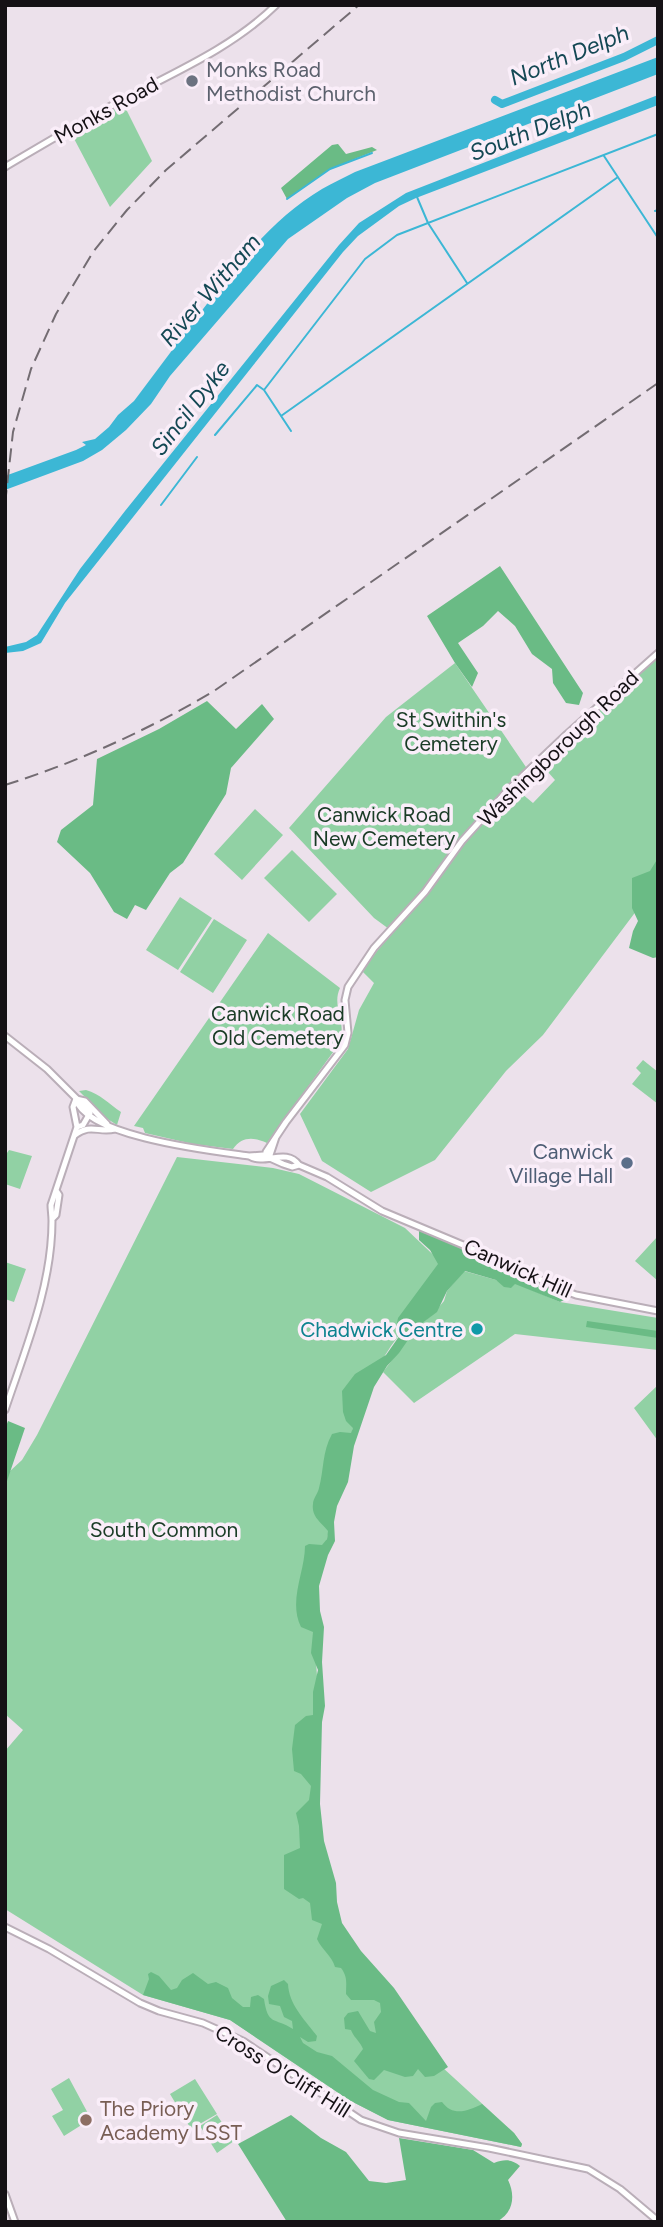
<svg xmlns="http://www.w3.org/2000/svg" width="663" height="2227" font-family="Figtree,sans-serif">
	<rect width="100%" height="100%" fill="#ece1eb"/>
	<path fill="#91d1a4" d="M116 105 120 111 126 109 152 161 110 207 70 131Z
		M658 656V882L543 1035 506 1071 435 1160 371 1192 322 1161 300 1114 348 1049 359 1010 374 983 362 971 377 951 429 891 468 838 515 788 533 803 555 780 540 763Z
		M455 663 528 770 459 841 421 893 389 929 374 918 289 828 386 717Z
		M255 809 283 835 242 880 214 854Z
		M292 850 337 894 309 922 264 878Z
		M180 897 212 918 178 970 146 950Z
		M214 919 247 940 213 993 180 972Z
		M268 933 340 988C331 1007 348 1023 339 1044L267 1143C254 1137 242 1136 233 1149L193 1144 145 1133 143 1128 134 1126Z
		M643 1060 658 1072V1104L632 1084 641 1073 636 1068Z
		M86 1090C100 1094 109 1104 121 1112L117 1125 106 1118 79 1091Z
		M9 1150 32 1156 20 1189 5 1184V1156Z
		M177 1157 273 1168 299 1174 405 1228 445 1266 434 1288 391 1346 364 1388 340 1476 327 1539 311 1584 319 1707 309 1815 334 1920 442 2067 514 2133 522 2144 521 2147 388 2120 349 2100 230 2020 143 1995 5 1909V1751L23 1730 5 1714V1487L9 1472 22 1460 37 1435Z
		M658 1236V1281L635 1261Z
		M5 1262 26 1269 14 1302 5 1299Z
		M464 1271 496 1280 511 1287 515 1283 560 1302 658 1318V1350L515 1334 414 1403 383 1372 417 1327 432 1315 444 1301 447 1291Z
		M658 1385V1441L634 1408Z
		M69 2078 91 2119 64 2136 52 2116 63 2110 51 2089Z
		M195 2079 217 2114 191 2129 170 2094Z
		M217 2115 234 2141 217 2153 200 2126Z"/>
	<path fill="#6abb85" d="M338 144 346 154 372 147 377 150 330 169 287 199 281 188 332 145Z
		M500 566 583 693 579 705 566 703 553 683 552 669 532 654 515 626 498 611 483 626 458 643 478 673 472 687 455 663 427 616Z
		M207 701 236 729 262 704 274 719 231 768 226 794 183 863 170 873 146 910 135 905 127 919 114 912 90 873 57 842 61 830 93 805 97 759 159 729Z
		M658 858V957L653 958 629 948 633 931 638 921 632 908V878L650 871Z
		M419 1230 467 1251 504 1263 568 1298 560 1302 515 1284 511 1288 504 1287 496 1280 465 1271 447 1291 437 1312 417 1327 399 1353 387 1366 374 1387 354 1446 348 1482 337 1506 334 1522 335 1541 328 1555 319 1586 320 1611 324 1627 322 1662 325 1706 322 1722 320 1804 324 1841 336 1883 337 1902 342 1923 361 1951 394 1988 448 2067 434 2076 425 2077 418 2069 413 2076 405 2077 384 2070 374 2080 369 2079 354 2061 363 2049C360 2041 354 2038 351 2030L345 2029 344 2018 348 2013 358 2011 370 2031 376 2033 374 2022 381 2012 380 2003 374 2000H351L346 1994C346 1984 348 1977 341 1968L335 1967C332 1956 322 1950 317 1939L322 1924 312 1920 310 1903 303 1898 299 1899 284 1889V1855L300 1848 299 1826 296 1813 309 1800 311 1786 301 1774 294 1771 292 1749 295 1725 306 1716 313 1715V1692L318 1670 311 1653 313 1632 301 1627C288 1601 305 1572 305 1546L309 1544 322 1545 327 1539 328 1531C322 1523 311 1517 313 1504 313 1499 318 1493 319 1488 324 1470 322 1452 332 1434L340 1432 351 1433 353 1428 346 1421 343 1412 342 1391 355 1374 386 1355 400 1335 396 1327 398 1318 438 1264 430 1250 419 1240Z
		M587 1321 658 1331V1338L586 1327Z
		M8 1421 25 1428 5 1487V1429Z
		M151 1972 159 1976 171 1990 177 1988 182 1980 193 1973 208 1984 216 1982 228 1988 232 1998 243 2007H250L251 1997 258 1995 264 1999C268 2026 274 2017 293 2029L292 2021 284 2017 280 2006 269 2004 268 1996 271 1986 284 1980 288 1984C289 2005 305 2020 317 2036L316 2041 308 2042 300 2037 303 2043 317 2052 332 2056 373 2090 399 2102 409 2103 426 2121 431 2107 435 2103 442 2102C453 2117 468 2111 482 2104L514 2133 522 2144 521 2147 388 2120 349 2100 230 2020 143 1995 149 1979 148 1974Z
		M291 2115 321 2138 346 2152 369 2181 386 2183 406 2180 399 2138 473 2150 494 2163C504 2159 512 2159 520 2166L508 2180C516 2196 513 2214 496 2222H287L238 2144Z"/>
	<path fill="#3cb7d5" d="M658 57V74L375 183 347 198 288 239 170 376 151 404 126 430 102 450 83 461 5 490V476L76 450 86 445 82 442 95 439 109 427 118 415 134 401 176 345 175 341 181 338C222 285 263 224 322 189 332 183 344 178 355 172Z
		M658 95V105L416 198 399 206 358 236 343 252 65 603 41 643 23 651 5 653V647L26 642 37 635 80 569 125 511 339 245 359 223 406 193Z"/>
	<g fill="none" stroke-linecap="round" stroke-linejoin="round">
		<path stroke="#3cb7d5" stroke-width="2" d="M604 156 658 238
			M417 197 428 223 467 283
			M287 199 330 169 372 153
			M655 211 658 210
			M264 390 365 259 397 235 658 134
			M281 416 618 177
			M215 435 257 385 264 390 291 431
			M161 505 197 457"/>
		<path stroke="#3cb7d5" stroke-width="8" d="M495 100 502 104 624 57 658 40"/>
		<g stroke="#baaeb8" stroke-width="9">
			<path id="secondary" d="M5 167C44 144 82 121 122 100 175 72 232 48 276 5
				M76 1099C86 1137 213 1151 249 1156 265 1166 286 1147 299 1165
				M76 1099 85 1101 107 1124
				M75 1135C91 1123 98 1133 115 1129
				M249 1156 263 1155 283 1164 292 1167 299 1165 327 1177 382 1211 506 1263 560 1289 576 1295 658 1311
				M269 1157 266 1152 276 1137
				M269 1158 276 1137 286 1122 345 1045 348 1033 345 1000 348 987 374 948 425 892 462 841 510 788 567 734 658 653"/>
		</g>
		<g stroke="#baaeb8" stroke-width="9">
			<path id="primary" d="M5 1036 47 1069 88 1110 90 1113 83 1125 77 1127
				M76 1099 73 1107 77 1127
				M53 1218 56 1215 59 1195 57 1192
				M5 1410C25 1350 52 1286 52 1221 52 1215 51 1210 51 1205L77 1127
				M5 1927 49 1949 140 2003 159 2011 203 2023 243 2041 361 2120 399 2133 489 2148 588 2169 620 2189 658 2221
				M5 2194 15 2222"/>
		</g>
		<use href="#secondary" stroke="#fff" stroke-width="5"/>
		<use href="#primary" stroke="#fff" stroke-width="5"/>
		<path stroke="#736c72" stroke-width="2" stroke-dasharray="14 7" stroke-linecap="butt" d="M5 504 13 432 31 369 56 314 93 252 127 210 166 170 359 5
			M5 785C78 762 148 730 214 691L658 383"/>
	</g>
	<circle fill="#6b7280" stroke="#faeef9" stroke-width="2.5" cx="192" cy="81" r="7"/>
	<circle fill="#5c6f8a" stroke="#faeef9" stroke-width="2.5" cx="627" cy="1163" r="7"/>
	<circle fill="#0f9aa8" stroke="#faeef9" stroke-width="2.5" cx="477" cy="1329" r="7"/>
	<circle fill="#8d6e63" stroke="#faeef9" stroke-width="2.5" cx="86" cy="2120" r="7"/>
	<g text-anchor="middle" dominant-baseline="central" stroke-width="7" stroke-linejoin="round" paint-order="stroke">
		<g font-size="21" fill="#5b616d" stroke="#faeef9" text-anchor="start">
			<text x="206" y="69">Monks Road<tspan x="206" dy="24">Methodist Church</tspan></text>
		</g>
		<g font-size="21" fill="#151115" stroke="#faeef9">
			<text transform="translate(106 110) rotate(-29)">Monks Road</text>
			<text transform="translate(558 748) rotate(-44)">Washingborough Road</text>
			<text transform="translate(518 1268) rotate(24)">Canwick Hill</text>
			<text transform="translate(283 2071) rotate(32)">Cross O'Cliff Hill</text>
		</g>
		<g font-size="21" fill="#1a3c26" stroke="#faeef9">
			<text x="451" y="719">St Swithin's<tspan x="451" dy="24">Cemetery</tspan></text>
			<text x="384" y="814">Canwick Road<tspan x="384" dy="24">New Cemetery</tspan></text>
			<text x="278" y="1013">Canwick Road<tspan x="278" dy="24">Old Cemetery</tspan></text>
			<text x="164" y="1529">South Common</text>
		</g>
		<g font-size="21" fill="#4e5e75" stroke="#faeef9" text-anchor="end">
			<text x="613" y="1151">Canwick<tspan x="613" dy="24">Village Hall</tspan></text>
		</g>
		<g font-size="21" fill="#0d838f" stroke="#faeef9" text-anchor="end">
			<text x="463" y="1329">Chadwick Centre</text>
		</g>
		<g font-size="21" fill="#785e54" stroke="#faeef9" text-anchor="start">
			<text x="100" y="2108">The Priory<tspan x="100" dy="24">Academy LSST</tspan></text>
		</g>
		<g font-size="23" font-style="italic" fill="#144854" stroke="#faeef9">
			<text transform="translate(569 55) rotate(-22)">North Delph</text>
			<text transform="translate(530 131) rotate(-21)">South Delph</text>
			<text transform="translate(210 290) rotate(-49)">River Witham</text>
			<text transform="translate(190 408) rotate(-52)">Sincil Dyke</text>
		</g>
	</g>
	<rect width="663" height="2227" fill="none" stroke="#151115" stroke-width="14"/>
</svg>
